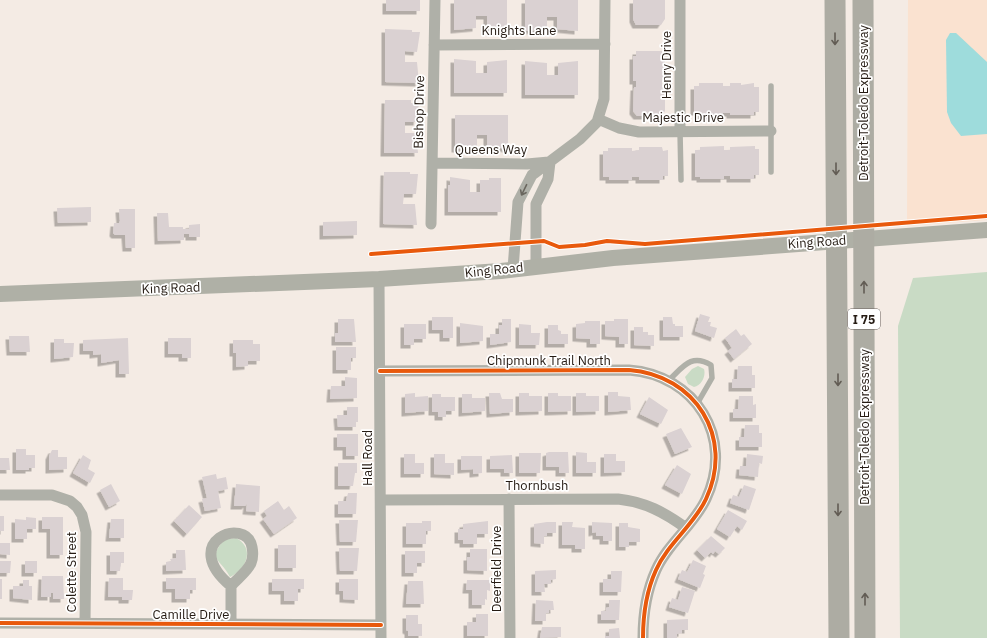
<svg xmlns="http://www.w3.org/2000/svg" width="987" height="638" font-family="'IBM Plex Sans',sans-serif">
	<defs>
		<filter id="shadow"><feDropShadow dx="-3.5" dy="3.5" stdDeviation="0" flood-color="#0004"/></filter>
	</defs>
	<rect width="100%" height="100%" fill="#f4ebe4"/>
	<path fill="#fae2d0" d="M908 0H987V220L907 226Z"/>
	<path fill="#c9dbc5" d="M987 272V638H900L898 326 913 278Z
		M698 366 704 369C706 376 702 385 694 387L688 384 685 377 692 369Z
		M236 538C255 548 247 569 230 577 221 559 206 560 225 539Z"/>
	<path fill="#9edcdc" d="M950 33H956L987 62V134L961 136 951 123 947 112 946 40Z"/>
	<path fill="#dad1d2" filter="url(#shadow)" d="M386 0H420V11H386Z
		M454 0H507V30L487 28V16H476V28L454 30Z
		M525 0H578V31L557 29V17H547V29L525 31Z
		M633 0H665V19L661 25H636L633 19Z
		M385 29 412 30V32H420L417 52 405 51V62H417L419 83 385 82Z
		M636 51H662V56H665V80H662V87H665V111L662 116H637L633 111 634 87H636V81H633V56H636Z
		M454 59 476 61V73H487V62L507 60V93H454Z
		M525 61 547 63V75H558V63L578 61V95H525Z
		M699 83H723V86H730V83H741V85L754 83V87H759V112H754V115H730V113H723V116H699V112H694V86H699Z
		M385 100H411V103H419L417 122H405V133H416L418 153H384Z
		M455 115H508V149L487 146V135H477V147L455 149Z
		M724 146V150H730V147L755 146V149H759V175H754V179H730V176H724V179H700V177H695V150H700V147Z
		M639 147H662L663 151 668 150V176H663V180H639V177H632V180H609V177H603V151H608V148H632V151L639 150Z
		M384 172H410V174H418L416 194H404L403 204H415L417 225 383 224Z
		M450 177 470 180V192H480V180H489V178H501V212H448V185H450Z
		M91 207V222L58 223 57 208Z
		M119 209H135V248H126L125 235H115L113 233 114 223H119L120 221Z
		M157 213H168L169 227H183V229H189V225L200 224V237H189V234H184V240L158 241Z
		M357 221V235L323 236V222Z
		M700 314 710 317 708 322H711L710 326 717 328 714 338 695 331Z
		M432 317H453V338H443V330H432Z
		M663 317H672L673 324H675V326H683V337H663Z
		M338 319H354L356 342H335V333H338Z
		M502 319H511V342L490 345V334H499V325H502Z
		M614 319H628V344H619V337L605 336V321H614Z
		M585 321H600V344H590V339L576 338V324L585 323Z
		M460 323 483 326V341L460 343Z
		M404 324H426V339H414V345H404Z
		M519 324 531 325V333H540L539 345H519Z
		M548 325H558V330L561 331V334H568V344H548Z
		M634 327H643V332H648V335H654V346L634 345Z
		M736 329 741 336 744 334 752 344 734 359 728 351 732 348 725 338Z
		M9 336H29L30 352H10Z
		M128 338 129 374H119V360L101 363V354L93 355V351H83V340Z
		M168 338H191V358H182V354H168Z
		M54 339H64V343H74L73 357 54 359Z
		M233 340H253V344H260V361H248V366L236 367V353H233Z
		M336 347H356V358H351V370H336Z
		M738 366H752V375H755V388H732V379H737Z
		M345 377 357 378V398L330 399 331 386H345Z
		M608 392H618V396L630 397 631 410 608 412Z
		M415 393V397L428 396V411L405 413V394Z
		M489 393H500L502 399H513V412L490 414Z
		M519 393H529V396H542V411L519 412Z
		M548 393H558V396H571V411L548 412Z
		M576 393H586V396H599V411L576 412Z
		M432 394H441V397H455V411H446V417H438V412H432Z
		M462 394H472V398H485V411L462 413Z
		M739 396H753V405L756 404V418H733V409H738Z
		M649 397 668 410 661 424 640 414Z
		M347 407H358V422H356V427H338L337 415H347Z
		M745 425H759V433H762V447H739V437H744Z
		M681 428 692 447 675 454 666 434Z
		M337 434H358V456H346V447H337Z
		M16 449H26V455H35V468H29V470H16Z
		M52 450H58V457H67V469L49 470V456Z
		M549 452H568L569 473H559V467H546V453Z
		M576 452 587 453V462H596V473H576Z
		M519 453H541L540 473H519Z
		M404 454H415V463H424V474H404Z
		M434 454H445V463H454V475L434 474Z
		M604 454H616V461H625V472L604 473Z
		M747 454 763 456 762 464 759 463 758 477 739 475 740 466H746Z
		M83 455 91 460 88 469 95 473 90 483 73 473Z
		M512 455 513 473H504V469H490V456Z
		M461 456H482V473L473 474V469L461 470Z
		M0 458H9L10 470H0Z
		M338 463H357V473H355L353 486H338Z
		M677 465 691 474 682 494 665 485Z
		M216 474 217 479 226 477 228 489 218 491 221 508 205 511 202 499 207 498 202 477Z
		M111 484 120 501 109 507 100 490Z
		M236 484 260 486 259 512 246 511 247 504 245 506H234Z
		M744 485 756 489 749 510 730 503 733 495 739 497Z
		M348 493H357L356 514H338V501H346Z
		M278 501 284 510 289 506 297 518 274 534 263 519 267 516 264 511Z
		M189 505 202 517 187 534 174 521Z
		M728 510 747 521 742 530 737 526 730 537 717 529Z
		M0 516H4V531H0Z
		M26 517 36 518V529H27V539H15V519L26 520Z
		M42 517H63V555H50V529H42Z
		M111 519H124V538H109Z
		M339 520H358L356 542H340Z
		M422 521H431V531H426V544H406V523H422Z
		M488 521V534H477V544H463V540H458V529H463V524Z
		M547 522H556V533H547V536H544V544L534 543V524Z
		M562 522H573L572 527 585 528V549H575V545H562Z
		M592 522 612 523V541H603V536H596V532L592 533Z
		M619 523H628V527L640 529V542H629V547H619Z
		M711 536 725 548 719 554 715 551 713 554 711 552 705 558 697 550Z
		M0 543H10V555L0 554Z
		M278 545H296V568H278Z
		M339 548H359L357 571H340Z
		M470 549H487V571L467 570V557H470Z
		M176 550H185L186 570 166 571V562L171 561 170 559 176 558Z
		M405 551H425V563H417V573H405Z
		M110 552H124V563H121L120 571H110Z
		M693 560 706 566 703 574 705 575 700 588 678 579 682 570 687 572Z
		M0 561H11L10 573H0Z
		M25 561H37V573H25Z
		M556 570V579L551 580V584H544L545 592H535V571Z
		M611 571H622L621 592H603V579H611Z
		M42 576H63L64 599H53V593H51V597H41Z
		M109 578H123V590H133L132 600H122V597H108Z
		M166 578H196V590H190V599H175V589H166Z
		M0 579H2V599H0Z
		M272 579H304V589H298V601H284V591H272Z
		M339 579H358V600L343 599V591H339Z
		M23 580H29V586H32V600L13 598V586H23Z
		M467 580H490V591L487 590V600L485 599V605H472V590H466Z
		M408 581H423L424 604H406Z
		M682 587 695 591 688 613 669 607 672 598 678 600Z
		M536 600 553 601 554 610H549V613H546V621H535Z
		M609 600H620L619 620H601V611H606V608L609 607Z
		M476 614H488V636H467V622H476Z
		M406 615H418V624H422V636H408V631L406 630Z
		M688 619V630H682V633L677 634V638H667V620Z
		M542 627H561V637L540 638Z
		M619 628 620 638H605V636H609V629Z"/>
	<g fill="none" stroke-linecap="round" stroke-linejoin="round">
		<path stroke="#afb0a8" stroke-width="5.5" d="M680 131 681 180
			M771 172V86
			M669 380C683 367 691 353 711 365L712 378 697 404"/>
		<path stroke="#afb0a8" stroke-width="11" d="M434 45 605 44
			M598 119 619 128 639 132 771 131
			M680 130V0
			M433 163 527 164 549 162
			M431 224 435 0
			M536 265V204L548 179 550 162
			M513 269 518 202 532 175 580 139 597 122 604 99 605 0
			M379 279 381 638
			M380 371 629 370C695 375 735 437 706 499 694 525 668 543 656 570 646 592 643 614 643 638
			M0 495H52L70 501 77 507 82 515 86 532 85 623
			M509 499 510 638
			M381 500 618 499C645 502 664 512 686 528
			M231 586C237 579 248 571 251 563 253 558 253 552 252 547 246 515 178 542 231 586V624
			M0 623 381 625"/>
		<path stroke="#afb0a6" stroke-width="16" d="M0 294 379 279 501 271 613 258 987 230"/>
		<path stroke="#adaca3" stroke-width="21" d="M835 0 839 638
			M863 0 865 638"/>
		<g stroke="#fff" stroke-width="6">
			<path id="cycleway" d="M371 254 544 241 559 247 585 245 607 241 645 244 987 216
				M380 371 629 370C695 375 735 437 706 499 694 525 668 543 656 570 646 592 643 614 643 638
				M0 623 381 625"/>
		</g>
		<use href="#cycleway" stroke="#e8590c" stroke-width="4"/>
	</g>
	<defs><path id="oneway-shaft" d="M-6 0H5M1.5-3L5.5 0L1.5 3" fill="none" stroke-width="1.6" stroke-linecap="round" stroke-linejoin="round"/></defs>
	<g stroke="#625c54">
		<use href="#oneway-shaft" transform="translate(835 39) rotate(90)"/>
		<use href="#oneway-shaft" transform="translate(836 169) rotate(90)"/>
		<use href="#oneway-shaft" transform="translate(864 287) rotate(-90)"/>
		<use href="#oneway-shaft" transform="translate(838 380) rotate(90)"/>
		<use href="#oneway-shaft" transform="translate(838 510) rotate(90)"/>
		<use href="#oneway-shaft" transform="translate(865 599) rotate(-90)"/>
	</g>
	<use stroke="#6a665e" href="#oneway-shaft" transform="translate(524 190) rotate(116)"/>
	<g text-anchor="middle" dominant-baseline="central" stroke-width="3.5" stroke-linejoin="round" paint-order="stroke">
		<rect fill="#fff" stroke="#665f5a" stroke-width="1" x="848" y="309" width="32" height="20" rx="3"/>
		<g font-size="12" font-weight="bold" fill="#251b13">
			<text x="864" y="319">I 75</text>
		</g>
		<g font-size="13" fill="#251b13" stroke="#fff">
			<text x="519" y="30">Knights Lane</text>
			<text transform="translate(666 65) rotate(-90)">Henry Drive</text>
			<text transform="translate(863 103) rotate(-90)">Detroit-Toledo Expressway</text>
			<text transform="translate(419 112) rotate(-89)">Bishop Drive</text>
			<text x="683" y="117">Majestic Drive</text>
			<text x="491" y="149">Queens Way</text>
			<text transform="translate(817 242) rotate(-4)">King Road</text>
			<text transform="translate(494 270) rotate(-6)">King Road</text>
			<text transform="translate(171 288) rotate(-2)">King Road</text>
			<text x="549" y="360">Chipmunk Trail North</text>
			<text transform="translate(864 427) rotate(-90)">Detroit-Toledo Expressway</text>
			<text transform="translate(367 458) rotate(-90)">Hall Road</text>
			<text x="537" y="485">Thornbush</text>
			<text transform="translate(496 569) rotate(-90)">Deerfield Drive</text>
			<text transform="translate(71 572) rotate(-90)">Colette Street</text>
			<text x="191" y="614">Camille Drive</text>
		</g>
	</g>
</svg>
